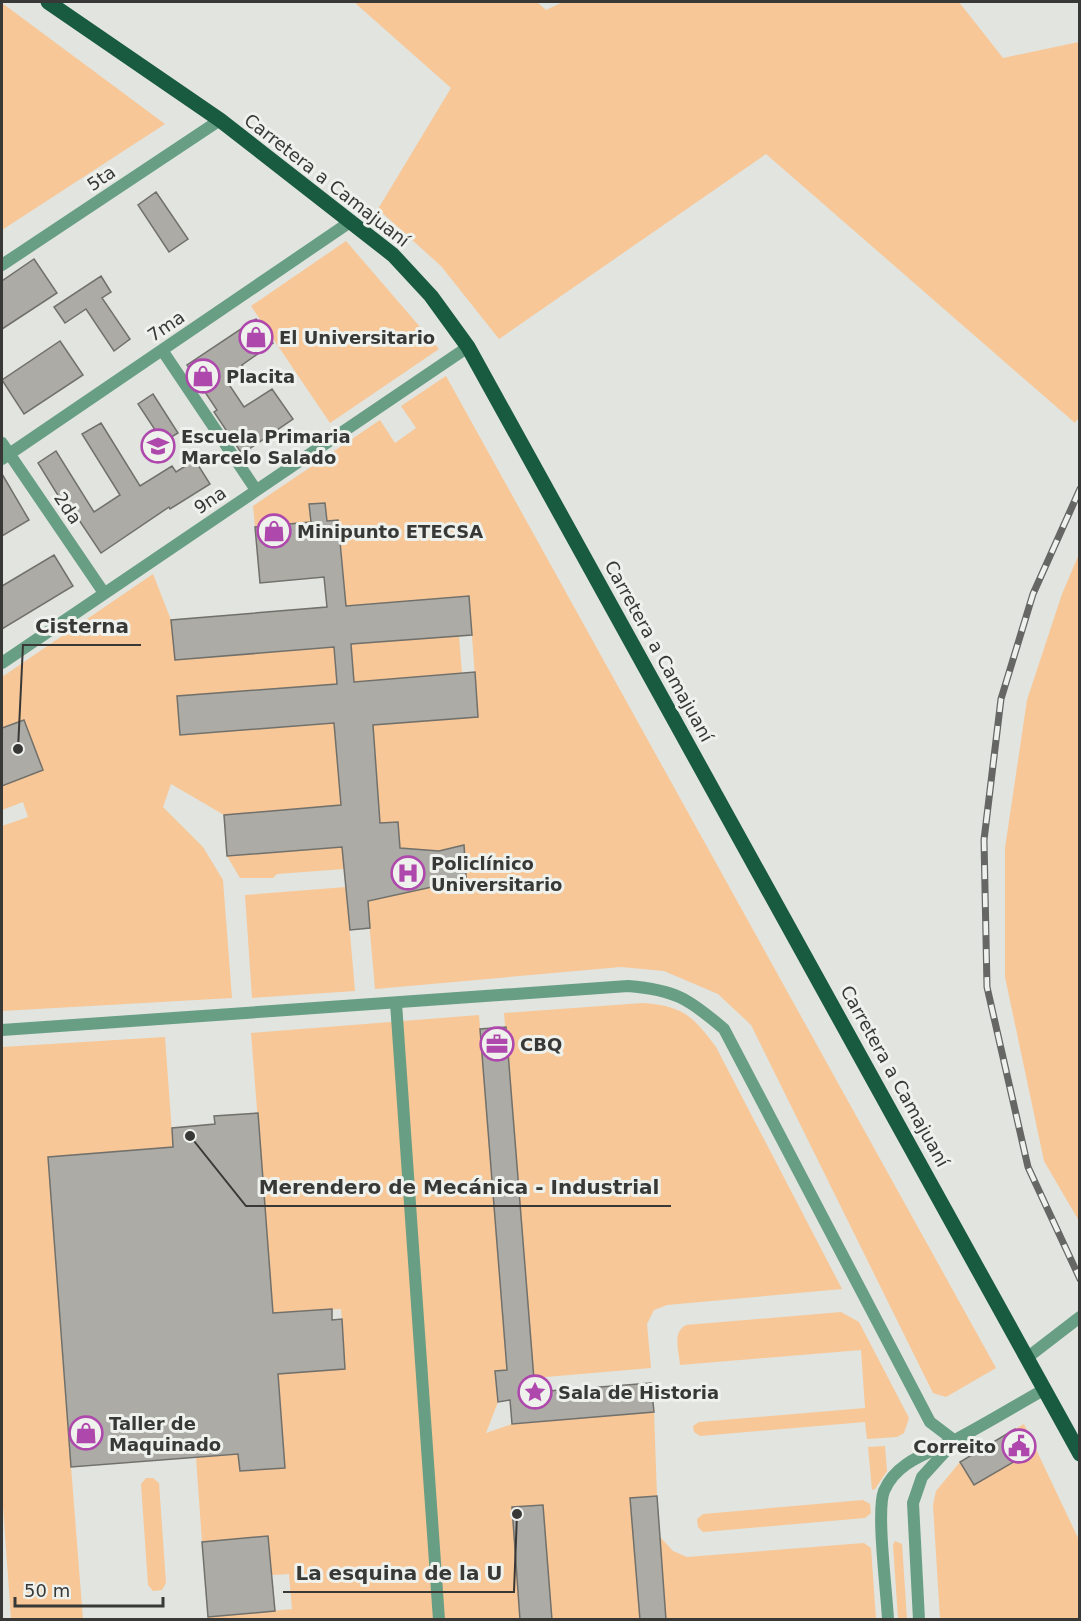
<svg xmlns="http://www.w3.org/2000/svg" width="1081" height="1621" font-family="'DejaVu Sans',sans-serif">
	<rect width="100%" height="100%" fill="#e1e4df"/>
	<path fill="#f8c797" d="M354 2H537L546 10 563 2H959L1003 58 1079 42V417L1075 423 766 154 499 339 441 266 378 209 451 88Z
		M2 3 165 124 2 230Z
		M346 241 439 349 330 423 251 306Z
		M446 376 996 1368 946 1397 933 1393 751 1025 718 994 664 971 621 967 375 989 367 899 441 885 467 889 464 845 439 851 373 846 380 817 373 725 478 716 469 597 346 606 339 520 327 521 325 503 310 504 311 522 255 527 253 506 380 420 395 443 416 428 401 406Z
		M1079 554 1080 1221H1079L1044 1161 1005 977V848L1027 700 1062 594Z
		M153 574 171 620 175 660 334 647 337 684 177 696 180 735 334 723 341 805 224 815 171 784 163 807 203 847 223 880 232 998 2 1011V826L28 817 23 802 2 810V677Z
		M459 636 462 673 354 682 351 644Z
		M342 847 344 869 277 874 273 878H240L227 856Z
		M346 887 355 991 252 998 245 895Z
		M643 1003C683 1006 693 1016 716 1047L842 1289 667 1305 654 1310 647 1324 651 1368 534 1378 504 1013Z
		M479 1015 507 1370 495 1371 498 1402 486 1433 512 1424 654 1412 657 1496 630 1499 640 1619H552L543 1505 512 1508 521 1619H208V1617L292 1609 289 1574 272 1575 268 1536 202 1542 196 1457 235 1411 240 1471 285 1468 278 1374 345 1369 341 1309 273 1313 251 1033Z
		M165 1037 173 1147 48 1157 53 1218 219 1206 221 1226 54 1240 59 1303 212 1291 228 1313 60 1327 83 1619H11L2 1492V1047Z
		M841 1312 859 1322 909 1418 904 1433 897 1437 867 1439 865 1422 700 1436 694 1432 693 1426 699 1422 865 1408 861 1350 680 1365C679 1351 672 1332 686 1325Z
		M1024 1424 1079 1540V1619H940L933 1505 936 1491 960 1462 974 1485 1029 1453 1015 1429Z
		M885 1446 887 1471 875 1489 872 1490 868 1447Z
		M146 1478H153L159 1483 166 1583 162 1590 153 1591 148 1585 141 1484Z
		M863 1500 870 1504 871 1513 865 1518 703 1532 698 1527 697 1519 703 1514Z
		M660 1537 673 1551 687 1557 864 1543 871 1548 876 1619H666Z
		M895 1541 902 1544 907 1619H898L893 1545Z"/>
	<path fill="#acaba6" stroke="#71706b" stroke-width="1.5" d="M156 192 188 239 169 252 138 205Z
		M34 259 57 293 2 329V281Z
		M101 276 111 292 102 298 130 339 114 351 86 309 65 323 54 307Z
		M256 319 273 343 242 365 246 370 228 383 244 407 272 389 293 419 242 454 214 412 217 410 187 365Z
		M60 341 83 375 24 414 2 380Z
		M153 394 178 433 163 442 138 404Z
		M101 423 140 486 172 466 176 472 195 460 210 484 170 509 169 507 101 553 71 508 67 510 38 463 56 451 94 512 120 495 82 434Z
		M2 474 29 520 2 536Z
		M325 503 327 521 338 520 346 606 469 596 472 635 351 644 354 682 475 672 478 717 373 725 380 823 398 822 400 848 439 851 464 845 467 890 441 885 368 901 370 928 350 930 342 847 227 856 224 815 341 805 334 723 180 735 177 696 337 684 334 647 175 660 171 620 327 607 324 577 260 583 255 527 311 522 309 504Z
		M54 555 73 586 2 629V586Z
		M24 720 43 770 2 786V728Z
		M506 1027 535 1392 651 1383 654 1412 512 1424 510 1400 498 1402 495 1371 507 1370 480 1029Z
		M258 1113 273 1313 332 1309V1320L342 1319 345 1369 278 1374 285 1468 240 1471 238 1454 71 1467 48 1157 173 1147 172 1128 215 1124 214 1116Z
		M1015 1429 1029 1453 974 1485 960 1462Z
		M657 1496 666 1620H640L630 1498Z
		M543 1505 552 1620H520L512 1507Z
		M268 1536 275 1611 208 1617 202 1542Z"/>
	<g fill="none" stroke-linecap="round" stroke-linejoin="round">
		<path stroke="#689e84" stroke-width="12" d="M396 1003 439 1620"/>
		<path stroke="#689e84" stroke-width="12" d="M2 265 220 120
			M162 350 256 490
			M2 443 104 593
			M2 459 350 222
			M2 663 468 347
			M2 1030 628 986C675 990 688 998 724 1029L930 1422 955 1441
			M1028 1357 1080 1317
			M888 1620C887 1594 876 1511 884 1491 897 1460 931 1453 957 1439 987 1423 1015 1406 1045 1389
			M919 1620 913 1503 922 1477 952 1444"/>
		<path stroke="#195b41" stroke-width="15" d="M48 2 220 120 393 255 431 296 468 347 1080 1454"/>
		<g stroke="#666765" stroke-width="7">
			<path id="rail" d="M1080 489 1033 594 1001 699 984 840 987 987 1028 1167 1080 1279"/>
		</g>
		<use href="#rail" stroke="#eef1ec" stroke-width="4.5" stroke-dasharray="14" stroke-linecap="butt"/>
	</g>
	<defs>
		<g id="shop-ring" transform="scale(1.725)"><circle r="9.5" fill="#eef1ec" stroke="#af48ac" stroke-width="1.5"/><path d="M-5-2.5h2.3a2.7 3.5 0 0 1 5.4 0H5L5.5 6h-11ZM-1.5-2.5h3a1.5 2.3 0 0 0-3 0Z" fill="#af48ac"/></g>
		<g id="school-ring" transform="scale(1.725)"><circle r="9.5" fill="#eef1ec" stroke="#af48ac" stroke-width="1.5"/><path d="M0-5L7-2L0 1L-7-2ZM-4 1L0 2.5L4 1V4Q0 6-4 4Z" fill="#af48ac"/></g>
		<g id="hospital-ring" transform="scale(1.725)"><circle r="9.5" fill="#eef1ec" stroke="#af48ac" stroke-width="1.5"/><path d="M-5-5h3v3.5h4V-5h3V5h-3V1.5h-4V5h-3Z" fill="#af48ac"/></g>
		<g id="office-ring" transform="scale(1.725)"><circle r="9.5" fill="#eef1ec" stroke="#af48ac" stroke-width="1.5"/><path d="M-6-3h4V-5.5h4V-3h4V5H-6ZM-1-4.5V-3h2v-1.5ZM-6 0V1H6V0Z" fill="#af48ac"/></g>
		<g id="sight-ring" transform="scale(1.725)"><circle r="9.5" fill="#eef1ec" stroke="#af48ac" stroke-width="1.5"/><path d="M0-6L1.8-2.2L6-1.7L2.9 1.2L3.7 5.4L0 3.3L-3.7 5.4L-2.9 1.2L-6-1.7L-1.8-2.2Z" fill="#af48ac"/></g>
		<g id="civic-ring" transform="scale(1.725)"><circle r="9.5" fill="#eef1ec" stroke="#af48ac" stroke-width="1.5"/><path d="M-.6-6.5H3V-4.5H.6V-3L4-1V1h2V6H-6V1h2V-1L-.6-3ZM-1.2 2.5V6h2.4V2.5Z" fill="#af48ac"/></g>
	</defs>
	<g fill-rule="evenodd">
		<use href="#shop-ring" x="256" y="337"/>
		<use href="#shop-ring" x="203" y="376"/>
		<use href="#school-ring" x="158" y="446"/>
		<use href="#shop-ring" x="274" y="531"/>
		<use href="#hospital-ring" x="408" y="873"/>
		<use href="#office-ring" x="497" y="1044"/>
		<use href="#sight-ring" x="535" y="1392"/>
		<use href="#shop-ring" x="86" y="1433"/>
		<use href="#civic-ring" x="1019" y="1446"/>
	</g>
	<g text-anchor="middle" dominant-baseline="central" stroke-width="6" stroke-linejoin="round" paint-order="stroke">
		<g font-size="18" fill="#383937" stroke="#eef1ec">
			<text transform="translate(101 178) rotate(-34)">5ta</text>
			<text transform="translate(327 180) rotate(38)">Carretera a Camajuaní</text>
			<text transform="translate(166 326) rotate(-34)">7ma</text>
			<text transform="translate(210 500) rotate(-34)">9na</text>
			<text transform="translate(68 508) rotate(56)">2da</text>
			<text transform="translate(659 651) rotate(61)">Carretera a Camajuaní</text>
			<text transform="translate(895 1076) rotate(61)">Carretera a Camajuaní</text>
		</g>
		<g font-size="18" font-weight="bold" fill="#383937" stroke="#eef1ec" text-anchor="start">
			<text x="279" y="337">El Universitario</text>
			<text x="226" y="376">Placita</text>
			<text x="181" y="436">Escuela Primaria<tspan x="181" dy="21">Marcelo Salado</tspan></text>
			<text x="297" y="531">Minipunto ETECSA</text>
			<text x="431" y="863">Policlínico<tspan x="431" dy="21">Universitario</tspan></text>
			<text x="520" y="1044">CBQ</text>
			<text x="558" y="1392">Sala de Historia</text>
			<text x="109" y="1423">Taller de<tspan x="109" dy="21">Maquinado</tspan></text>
			<text x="996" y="1446" text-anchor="end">Correito</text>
		</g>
	</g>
	<path fill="none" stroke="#383937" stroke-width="2" d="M18 749L23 645H141M190 1136L246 1206H671M517 1514L514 1592H283"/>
	<g fill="#383937" stroke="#eef1ec" stroke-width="2">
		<circle cx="18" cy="749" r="6"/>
		<circle cx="190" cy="1136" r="6"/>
		<circle cx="517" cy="1514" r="6"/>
	</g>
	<g font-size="20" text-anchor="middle" font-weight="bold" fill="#383937" stroke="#eef1ec" stroke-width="6" stroke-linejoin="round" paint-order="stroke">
		<text x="82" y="633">Cisterna</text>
		<text x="459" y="1194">Merendero de Mecánica - Industrial</text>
		<text x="399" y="1580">La esquina de la U</text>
	</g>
	<rect width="1081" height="1621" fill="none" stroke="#383937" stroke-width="6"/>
	<path d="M15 1597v9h148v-9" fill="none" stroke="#383937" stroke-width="3"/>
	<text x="24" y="1597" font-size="18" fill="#383937" stroke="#eef1ec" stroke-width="4.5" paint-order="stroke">50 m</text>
</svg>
